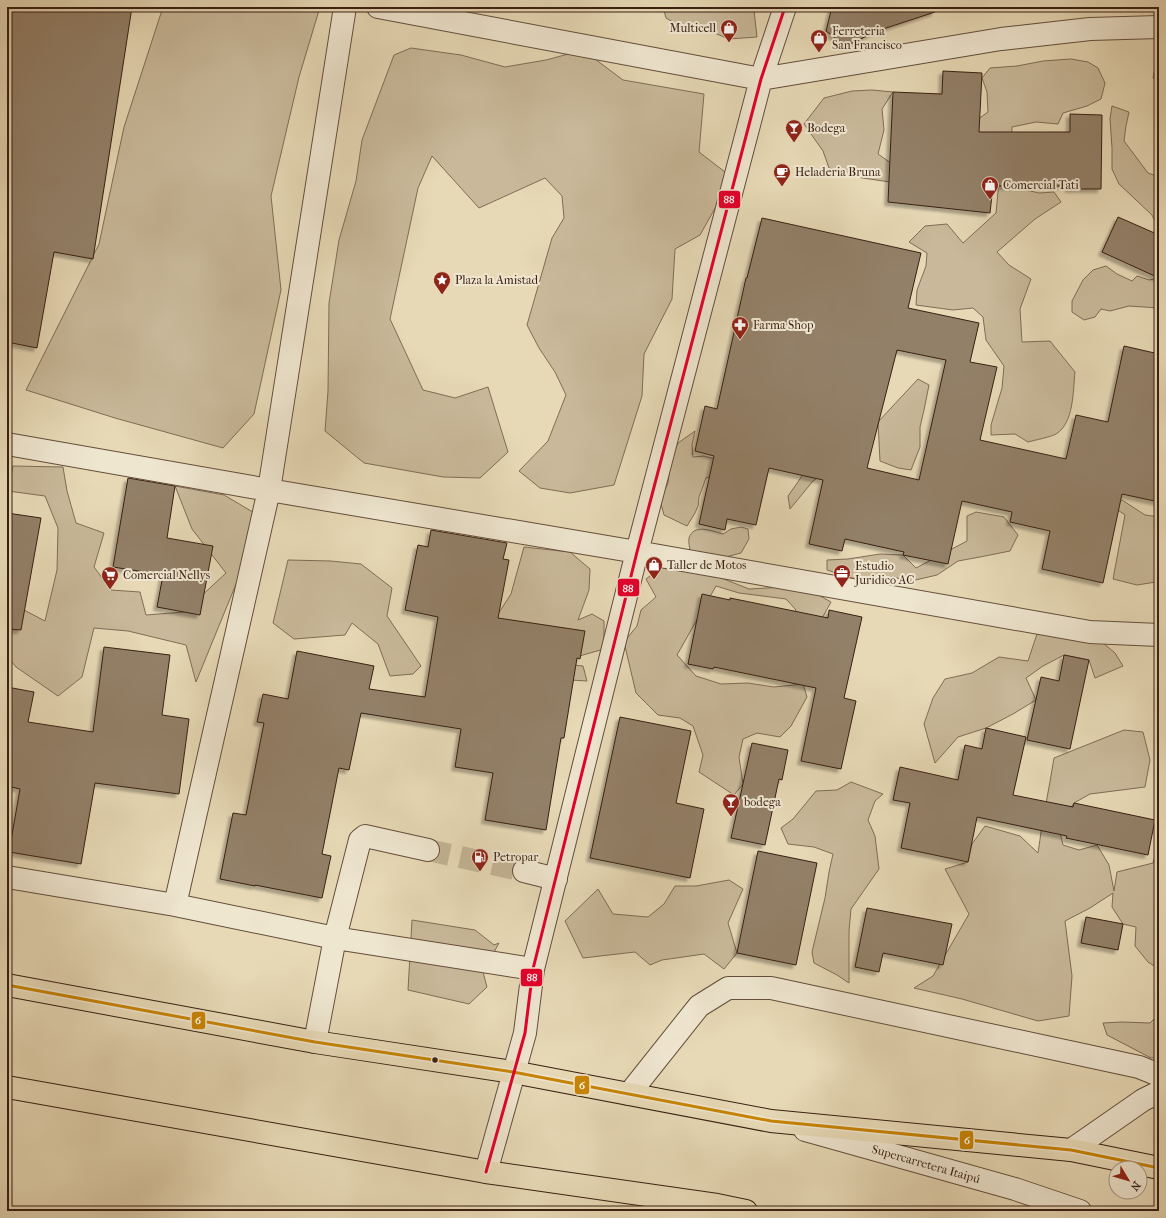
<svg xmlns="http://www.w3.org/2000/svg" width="1166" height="1218" font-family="'IM FELL French Canon',serif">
	<defs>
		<filter id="shadow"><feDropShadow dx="-3.5" dy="3.5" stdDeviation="1" flood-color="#0004"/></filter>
	</defs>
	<rect width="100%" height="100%" fill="#e7d9b6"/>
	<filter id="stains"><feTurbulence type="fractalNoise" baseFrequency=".005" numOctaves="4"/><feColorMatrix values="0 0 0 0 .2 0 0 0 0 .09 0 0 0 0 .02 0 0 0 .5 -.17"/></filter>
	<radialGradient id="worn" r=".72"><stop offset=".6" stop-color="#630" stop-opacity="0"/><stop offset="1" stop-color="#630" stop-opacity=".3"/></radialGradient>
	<path fill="#c9b99a" stroke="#816c56" d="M163 7H320L299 77 271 196 281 290 254 414 223 448 115 418 26 390 99 244 124 127Z
		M663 7H755L754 10 757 37 729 39 712 32 688 31 666 18Z
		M1050 7H1115L1089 11Z
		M411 48 461 55 505 67 546 60 583 50 623 80 704 94 699 152 729 175 718 203 700 235 675 249 672 299 644 354 642 396 614 485 570 493 540 488 519 471 548 441 566 395 555 372 539 348 527 325 552 238 564 218 562 196 545 178 479 208 432 156 418 188 390 319 423 390 455 398 488 387 508 452 480 478 443 477 364 463 325 431 328 391 329 303 339 240 356 181 362 140 394 55Z
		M1158 52 1159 79 1153 78Z
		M1071 59 1088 62 1098 68 1105 83 1101 99 1087 106 1063 113 1058 124 1036 122 1012 127 1011 150 994 152 962 121 977 120 988 112 987 92 982 78 990 68 1017 66 1043 61Z
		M872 90 893 92 882 109 884 130 878 154 895 166 890 182 856 177 829 168 823 151 804 124 824 98 852 91Z
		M1112 106 1129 112 1126 126 1124 141 1148 173 1159 177V227L1157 226 1152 215 1119 184 1112 169V148L1110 119Z
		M1012 174 1014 187 1039 193 1054 192 1061 202 1035 219 997 252 1009 265 1031 279 1020 309 1022 342 1050 341 1075 372C1073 391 1074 423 1056 434 1051 437 1035 440 1028 442L1015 434 991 435V425L1002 388 1004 366 986 340 983 317 973 308 953 310 916 305 917 290 926 266 927 253 909 242 925 226 947 224 963 243 996 213 998 192 999 177Z
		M1106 266 1117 274 1132 281 1137 276 1149 280 1159 278V308L1129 306 1110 311 1101 309 1095 317 1084 320 1072 312V301L1083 280 1093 270Z
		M918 379 929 385 924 410 920 427V447L911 470 898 468 880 461 878 422Z
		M695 431 692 445 693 457 704 456 715 459 716 475 706 478 699 497 698 506 695 513 687 526 664 515 660 500 668 483 671 459 678 443Z
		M836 465 813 481 790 509 788 496 798 482 806 469Z
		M13 466 63 467 67 491 76 523 104 533 94 567 111 590 140 592 146 615 184 612 226 573 192 529 175 486 224 495 263 518 196 682 186 645 128 631 94 628 82 677 58 696 16 667 7 656V619L24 610 45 621 57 570 58 528 45 496 8 491Z
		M1122 500 1145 515 1159 517V580L1156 582 1137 585 1113 579 1125 515 1108 503Z
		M976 512 1004 517 1018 535 1010 551 980 557 958 561 937 575 907 582 894 577 876 579 858 580 827 570V560L848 559 880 554 903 555 916 568 967 541V516Z
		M741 527 748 529 749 539 741 553 726 557 690 551C690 548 688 542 689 538 694 523 712 531 723 534L731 529Z
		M524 547 570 552 590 569 589 590 578 620 592 614 604 621V649L555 663 583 666 587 681 504 676 488 650 498 614 511 594Z
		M288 560 331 561 361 564 392 588 387 616 421 666 413 674 390 676 378 644 352 623 345 635 294 639 273 623Z
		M662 567 704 571 749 589 785 587 813 592 831 602 820 622 782 629 796 610 786 599 739 593 716 586 677 655 696 676 721 684 748 683 774 687 803 684 807 697 791 726 780 737 757 733 743 739 739 757 743 784 734 795 699 772 703 755 693 726 680 718 658 715 636 693 624 642 637 626 641 610 656 597 646 579Z
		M1090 632 1115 653 1123 666 1095 678 1089 660 1064 655 1043 666 1026 678 1036 700 1013 714 986 728 958 737 935 763 924 724 933 698 945 679 972 673 999 657 1028 661 1037 634Z
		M1124 730 1143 732 1150 760 1145 787 1090 794 1074 803 1059 828 1063 845 1079 850 1097 845 1109 865 1114 891 1117 872 1153 863 1159 841V969L1148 962 1135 946 1136 927 1123 924 1112 907 1113 893 1090 908 1065 921 1072 976 1069 1016 1038 1021 962 999 914 988 933 976 969 914 945 869 968 862 972 844 985 826 1020 836 1038 853C1042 821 1049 790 1054 758Z
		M851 782 883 794 875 801 868 820 875 836 879 869 851 909 849 931V983L837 975 814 963 812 952 825 898 829 872 833 854 814 847 788 844 781 828 793 819 816 791 837 790Z
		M729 880 743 889 728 923 737 953 724 969 704 954 662 960 650 965 635 952 583 958 565 921 598 889 613 914 648 917 664 904 675 886H696Z
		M412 920 475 930 494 945 499 943 483 972 487 987 469 1004 408 990Z
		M1159 1014V1057L1151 1058 1107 1035 1103 1023 1122 1022 1150 1023Z"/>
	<path fill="#938067" stroke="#391f12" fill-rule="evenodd" filter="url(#shadow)" d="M7 7H132L93 259 54 252 37 348 7 342Z
		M832 7H934L935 12 877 31 846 46 826 31Z
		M943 71 982 73 979 132H1070V114L1102 115 1101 189H1069V186H993L990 213 888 202 893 92 942 94Z
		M1118 217 1159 235V278L1102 252Z
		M762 218 921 253 908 308 979 323 970 362 997 367 980 440 1066 459 1076 415 1108 422 1124 346 1159 354V502L1122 494 1103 583 1042 569 1050 531 1010 522 1012 512 962 501 948 564 903 555 904 552 845 539 842 551 809 544 823 480 769 468 756 525 727 519 725 530 699 524 714 456 695 451 705 406 717 409 746 278H747ZM897 350 946 360 919 480 867 468Z
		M128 478 175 486 167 538 213 546 200 615 157 607 163 575 113 567Z
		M7 513 41 518 21 630 7 629Z
		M431 530 507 543 503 559 509 560 498 618 585 631 580 659 577 658 564 738H561L546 830 485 820 493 773 455 767 461 729 361 713 349 770 339 768 322 854 331 856 322 898 255 885V886L220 879 233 813 246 815 264 723 257 722 263 694 288 699 297 651 374 666 369 689 425 697 438 617 405 610 418 545 428 547Z
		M702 594 730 600V598L828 618 829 610 862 617 844 698 856 701 841 769 801 761 816 688 714 667 713 669 688 664Z
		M104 647 170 655 162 715 189 719 179 794 95 783 81 864 9 852 20 789 7 786V687L34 692 28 722 93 732Z
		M1064 655 1089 660 1070 749 1027 740 1041 677 1059 681Z
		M620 717 691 731 676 803 704 809 690 878 590 858Z
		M986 728 1026 737 1013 795 1073 807 1074 803 1155 820 1148 855 1066 838 1067 836 977 817 968 862 901 848 910 803 893 800 900 767 958 780 965 745 982 749Z
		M752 743 788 750 782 780 779 779 765 845 731 838Z
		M758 851 817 863 796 965 737 953Z
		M867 908 952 924 943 965 883 953 879 972 855 967Z
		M1086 917 1123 924 1118 950 1081 943Z"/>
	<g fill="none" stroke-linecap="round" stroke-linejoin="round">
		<path stroke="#c4b495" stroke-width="22" stroke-dasharray="22 11" stroke-linecap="butt" d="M428 850 524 871"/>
		<g stroke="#644e3b" stroke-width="24">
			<path id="minor" d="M378 7 761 79 1001 39 1090 29 1159 27
				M7 444 269 490 637 552 1090 632 1159 635
				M524 871 556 879
				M7 877 175 905 335 938 533 969
				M175 905 269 490 345 7
				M315 1042 335 938 360 840 365 836 428 850
				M629 1094 699 1006 728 988H771L1139 1067 1159 1075
				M805 1130 1015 1189 1080 1211
				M1071 1150 1143 1100 1159 1092
				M486 1172 525 1033 533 969 637 552 761 79 785 7"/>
		</g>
		<g stroke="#391f12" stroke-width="24">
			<path id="highway" d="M7 985 315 1042 513 1072 771 1121 1071 1150 1159 1168
				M7 1087 486 1172 717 1205 746 1211"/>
		</g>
		<use href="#minor" stroke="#efe6d0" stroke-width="22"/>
		<use href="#highway" stroke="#e7d9b6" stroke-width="22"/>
		<g stroke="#efe6d0" stroke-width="6">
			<path id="bus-1" d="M7 985 315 1042 513 1072 771 1121 1071 1150 1159 1168"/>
		</g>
		<g stroke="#efe6d0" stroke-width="6">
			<path id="bus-2" d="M486 1172 525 1033 533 969 637 552 761 79 785 7"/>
		</g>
		<use href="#bus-1" stroke="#c88404" stroke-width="3"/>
		<use href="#bus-2" stroke="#e4002b" stroke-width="3"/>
	</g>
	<defs>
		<g id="shop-pin" transform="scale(0.9)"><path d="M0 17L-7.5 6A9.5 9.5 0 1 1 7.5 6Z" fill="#8f2418" stroke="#efe6d0"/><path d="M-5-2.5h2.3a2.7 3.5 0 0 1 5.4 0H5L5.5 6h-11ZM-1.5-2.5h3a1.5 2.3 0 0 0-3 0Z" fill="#fff"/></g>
		<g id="bar-pin" transform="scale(0.9)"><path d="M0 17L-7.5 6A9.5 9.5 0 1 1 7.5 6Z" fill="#8f2418" stroke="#efe6d0"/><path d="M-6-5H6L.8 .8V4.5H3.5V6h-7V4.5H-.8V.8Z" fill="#fff"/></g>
		<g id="cafe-pin" transform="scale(0.9)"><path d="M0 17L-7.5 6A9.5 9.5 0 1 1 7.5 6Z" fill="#8f2418" stroke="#efe6d0"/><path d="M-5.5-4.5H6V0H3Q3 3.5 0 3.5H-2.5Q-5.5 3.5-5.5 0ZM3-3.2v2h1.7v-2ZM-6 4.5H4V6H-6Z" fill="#fff"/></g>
		<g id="sight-pin" transform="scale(0.9)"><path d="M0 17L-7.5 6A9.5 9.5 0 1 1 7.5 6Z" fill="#8f2418" stroke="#efe6d0"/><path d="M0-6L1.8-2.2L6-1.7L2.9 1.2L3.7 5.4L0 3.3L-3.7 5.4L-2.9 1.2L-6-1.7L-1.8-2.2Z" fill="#fff"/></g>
		<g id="pharmacy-pin" transform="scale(0.9)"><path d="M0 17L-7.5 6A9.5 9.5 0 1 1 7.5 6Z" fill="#8f2418" stroke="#efe6d0"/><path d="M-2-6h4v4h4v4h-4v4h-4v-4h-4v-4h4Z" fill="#fff"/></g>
		<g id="office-pin" transform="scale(0.9)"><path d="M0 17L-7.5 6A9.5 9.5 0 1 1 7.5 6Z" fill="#8f2418" stroke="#efe6d0"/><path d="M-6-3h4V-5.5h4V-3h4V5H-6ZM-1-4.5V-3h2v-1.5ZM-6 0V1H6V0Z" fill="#fff"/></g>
		<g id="supermarket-pin" transform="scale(0.9)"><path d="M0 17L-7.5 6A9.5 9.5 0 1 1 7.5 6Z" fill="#8f2418" stroke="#efe6d0"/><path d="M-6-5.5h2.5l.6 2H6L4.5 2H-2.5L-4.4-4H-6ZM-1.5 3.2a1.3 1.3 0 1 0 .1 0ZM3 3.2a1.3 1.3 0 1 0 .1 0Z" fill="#fff"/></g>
		<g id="fuel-pin" transform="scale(0.9)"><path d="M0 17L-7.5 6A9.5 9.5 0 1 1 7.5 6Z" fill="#8f2418" stroke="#efe6d0"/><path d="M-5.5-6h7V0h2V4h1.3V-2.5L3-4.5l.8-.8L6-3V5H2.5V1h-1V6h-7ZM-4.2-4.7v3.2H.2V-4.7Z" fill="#fff"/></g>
	</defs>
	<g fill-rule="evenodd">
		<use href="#shop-pin" x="729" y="28"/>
		<use href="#shop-pin" x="819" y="38"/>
		<use href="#bar-pin" x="794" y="128"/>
		<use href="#cafe-pin" x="782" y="172"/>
		<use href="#shop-pin" x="990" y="185"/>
		<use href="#sight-pin" x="442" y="280"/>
		<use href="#pharmacy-pin" x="740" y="325"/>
		<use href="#shop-pin" x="654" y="565"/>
		<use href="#office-pin" x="842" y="573"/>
		<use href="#supermarket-pin" x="110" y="575"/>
		<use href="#bar-pin" x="731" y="802"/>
		<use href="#fuel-pin" x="480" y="857"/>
	</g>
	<circle fill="#391f12" stroke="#efe6d0" stroke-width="1.5" cx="435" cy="1060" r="3.5"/>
	<g text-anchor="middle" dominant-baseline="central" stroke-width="4" stroke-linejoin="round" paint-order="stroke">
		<g font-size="12" fill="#391f12" stroke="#efe6d0" text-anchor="start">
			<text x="716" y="28" text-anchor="end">Multicell</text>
			<text x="832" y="31">Ferreteria<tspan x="832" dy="14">San Francisco</tspan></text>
			<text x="807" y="128">Bodega</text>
			<text x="795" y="172">Heladeria Bruna</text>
			<text x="1003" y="185">Comercial Tati</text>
			<text x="455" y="280">Plaza la Amistad</text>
			<text x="753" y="325">Farma Shop</text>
			<text x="667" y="565">Taller de Motos</text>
			<text x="855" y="566">Estudio<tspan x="855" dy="14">Juridico AC</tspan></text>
			<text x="123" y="575">Comercial Nellys</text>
			<text x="744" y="802">bodega</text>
			<text x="493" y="857">Petropar</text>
		</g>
		<g font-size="12" fill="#391f12" stroke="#efe6d0">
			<text transform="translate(926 1164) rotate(16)">Supercarretera Itaipú</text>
		</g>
	</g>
	<g stroke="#efe6d0" stroke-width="1.5">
		<rect x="718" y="190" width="23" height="19" rx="4" fill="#e4002b"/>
		<rect x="617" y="578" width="23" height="19" rx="4" fill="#e4002b"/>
		<rect x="520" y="968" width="23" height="19" rx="4" fill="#e4002b"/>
		<rect x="191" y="1011" width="15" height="19" rx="4" fill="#c88404"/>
		<rect x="574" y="1075" width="16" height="20" rx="4" fill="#c88404"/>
		<rect x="959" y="1130" width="15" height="20" rx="4" fill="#c88404"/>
	</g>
	<g font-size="11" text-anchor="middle" font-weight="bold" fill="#fff">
		<text x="729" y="203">88</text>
		<text x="628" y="592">88</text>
		<text x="532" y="981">88</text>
		<text x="198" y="1024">6</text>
		<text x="582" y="1089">6</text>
		<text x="967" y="1144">6</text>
	</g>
	<rect width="1166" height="1218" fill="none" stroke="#e7d9b6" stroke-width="24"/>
	<rect x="8" y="8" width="1150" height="1202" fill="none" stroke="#391f12" stroke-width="2"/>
	<rect x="12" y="12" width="1142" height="1194" fill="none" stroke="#391f12"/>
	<g transform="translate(1128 1180) rotate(128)"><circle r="19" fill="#efe6d0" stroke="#a69684"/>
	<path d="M0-3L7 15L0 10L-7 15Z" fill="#8f2418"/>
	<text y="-6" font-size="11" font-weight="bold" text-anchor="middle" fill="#391f12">N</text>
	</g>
	<rect width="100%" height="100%" filter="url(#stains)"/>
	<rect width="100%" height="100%" fill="url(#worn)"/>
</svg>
